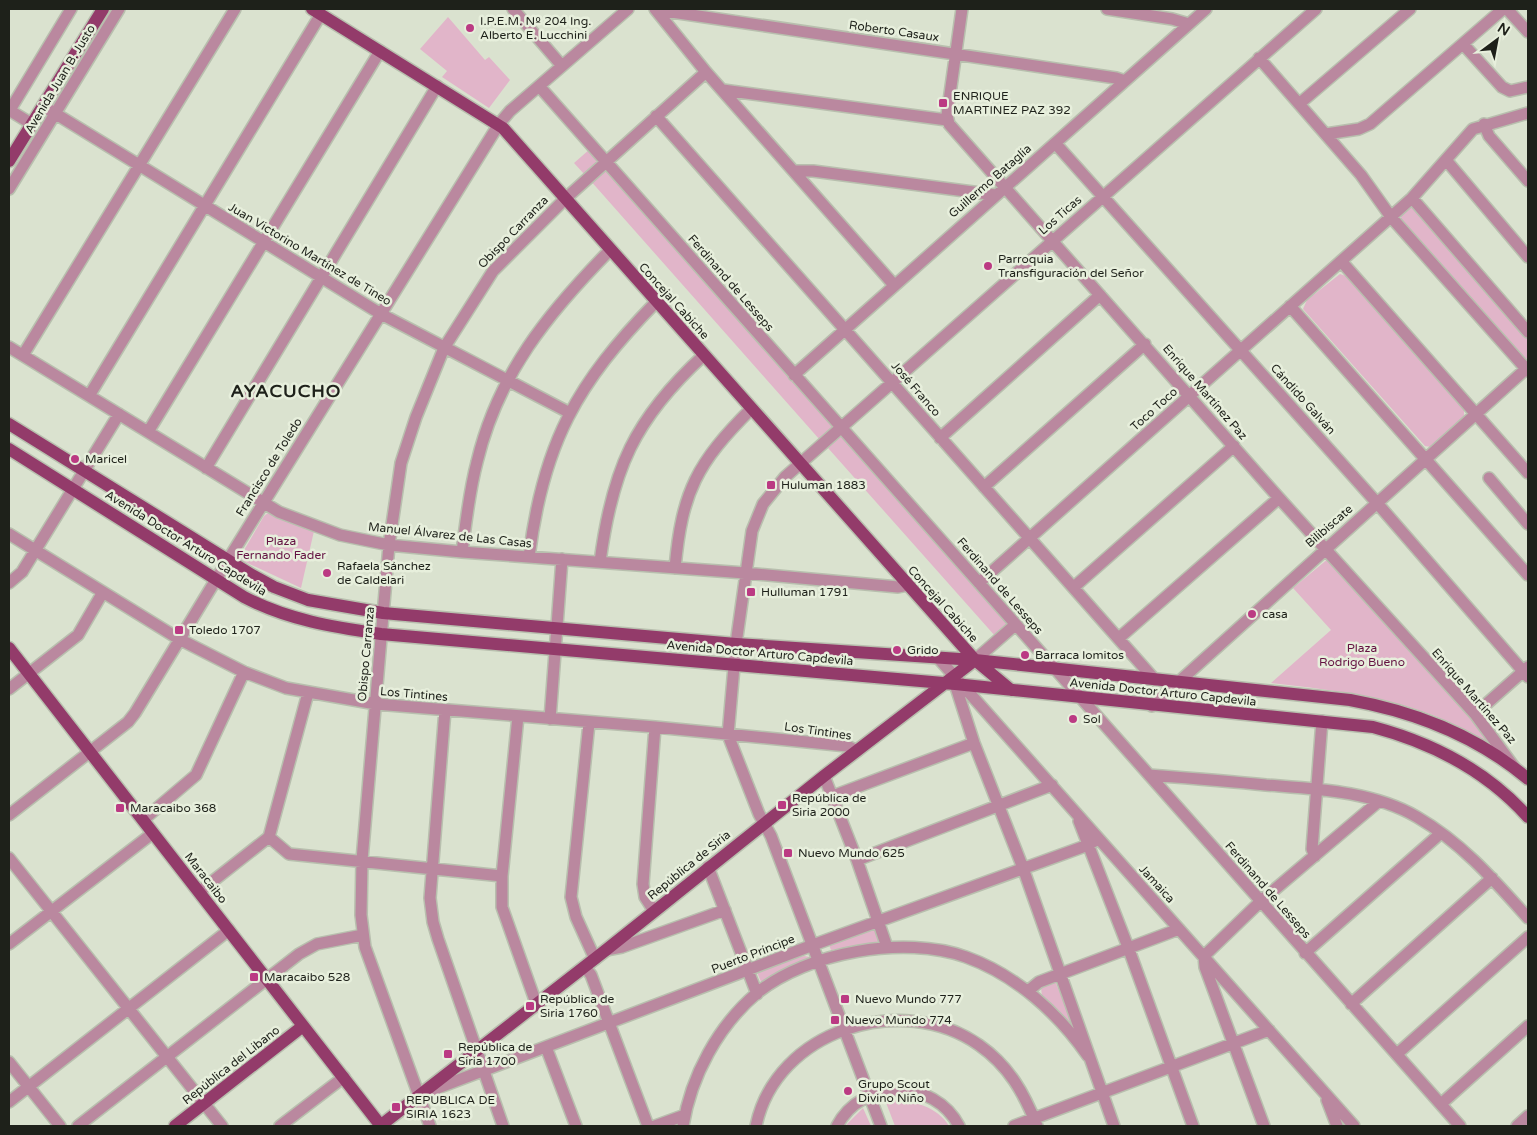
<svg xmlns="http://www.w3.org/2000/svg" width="1537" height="1135" font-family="'Varela Round',sans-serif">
	<rect width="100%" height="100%" fill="#dae2cf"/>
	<path fill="#e1b5c9" d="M448 17 485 60 489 57 510 80 489 108 442 77 447 71 420 49Z
		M590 149 600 161 585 175 574 163Z
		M604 167 835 427 820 440 589 179Z
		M1411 207 1417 208 1528 339V359L1524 358 1401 220V215Z
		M1340 274 1346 276 1464 408V416L1431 447 1425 446 1303 309 1307 300Z
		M842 435 1012 622 996 637 828 448Z
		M268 513H273L314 531 301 588 243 561 240 557 264 516Z
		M1329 558 1479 724 1505 757C1494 749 1482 740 1470 733 1410 698 1339 691 1271 683L1331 630 1293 588Z
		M876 925 881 940 879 943 831 950 828 942Z
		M804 956 810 957 806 962 762 984 756 970Z
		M1055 981 1075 1029 1042 997 1041 987Z
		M885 1100C908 1099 937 1105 949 1126H895Z
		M863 1108 871 1126H845Z"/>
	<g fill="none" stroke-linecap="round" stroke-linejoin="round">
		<g stroke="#b8bfae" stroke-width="14">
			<path id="minor" d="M513 9 562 66
				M655 9 706 72 894 285
				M962 9 947 115 949 124 1279 498 1475 714 1514 767
				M1107 9 1172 19 1189 24
				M1507 9 1528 32
				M658 10 1116 78 1125 81
				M1463 44 1502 87 1510 91 1528 87
				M1259 58 1361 175 1391 217 1528 371
				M539 86 1460 1126
				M723 90 947 120
				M1299 104 1410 9
				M43 106 381 314 570 413
				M9 110 27 121
				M10 110 71 9
				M656 116 1155 680
				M1484 124 1489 136 1528 181
				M1326 134 1359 129 1370 124 1503 9
				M1055 143 1377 503 1528 677
				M1446 160 1528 257
				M795 171H813L996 195
				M9 189 119 9
				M1412 198 1528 332
				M1341 261 1528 473
				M1290 306 1528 575
				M9 347 279 512 340 535 389 545 462 552 745 573 898 587 908 585
				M23 355 235 9
				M794 375 1206 9
				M89 396 321 14
				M148 432 380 51
				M940 438 1100 295
				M206 468 437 86
				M1489 478 1528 524
				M984 487 1145 344
				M9 534 179 639 244 672 286 688 376 704 655 727 847 746 857 751
				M462 552C466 522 469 492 477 462 498 374 548 313 610 250
				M529 557C543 443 577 383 656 302
				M600 562C612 470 634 419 704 355
				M675 568C682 491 697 463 751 409
				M9 583 22 572 119 414
				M979 583 1412 198 1473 129 1528 113
				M1074 587 1234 446
				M1119 638 1279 498
				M940 660 1354 1126
				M975 660 1015 625
				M955 684 974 743 1023 868 1114 1126
				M9 689 78 635 103 592
				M1152 706 1528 367
				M445 710 430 898 433 922 438 939 503 1126
				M1475 714 1528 667
				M518 716 502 876V907L536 1003
				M550 719 562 559
				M589 723 571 897 576 917 595 959
				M1149 775C1188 778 1227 781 1266 785 1316 789 1372 791 1417 817 1462 843 1494 880 1528 918
				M824 776 857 860 887 947
				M833 796 974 743
				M9 815 128 722 135 713 223 568 499 124 510 111 628 9
				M143 820 196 775 244 672
				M1079 821 1128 947 1193 1126
				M269 837 289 854 502 876
				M1315 856 1312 849 1322 721
				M9 858 222 1126
				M857 860 1052 785
				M708 867 757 994
				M199 892 269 837 308 693
				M654 911 645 897 643 884 655 727
				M9 944 153 833
				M606 950 622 947 725 910
				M1305 953 1441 833
				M585 967 591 975 648 1126
				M1028 991 1039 982 1179 929
				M1351 1004 1492 878
				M546 1047 576 1126
				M1397 1054 1528 937
				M9 1062 60 1126
				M427 1092 813 945 1088 845 1098 839
				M1327 1100 1337 1126
				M9 1102 229 930
				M1441 1104 1528 1026
				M78 1126 299 954 317 944 363 935
				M280 1126 344 1077
				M430 1126 365 947 361 915 362 860 389 545 401 463 416 417 444 348 493 271 565 199 706 72
				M655 1126 685 1115
				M683 1126C691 1076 718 1026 757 993 808 952 904 935 966 957 1016 975 1058 1013 1088 1056
				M756 1126C776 1030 902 991 979 1045 1009 1066 1024 1093 1037 1126
				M837 1126C862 1078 934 1078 959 1126
				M881 1126 771 836 759 814 728 735 736 644 752 531 763 504 785 477 1316 9
				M1014 1126 1269 1030
				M1264 1126 1205 967 1204 956 1260 902 1378 802
				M1517 1126 1528 1116"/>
		</g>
		<g stroke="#b8bfae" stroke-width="15">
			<path id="major" d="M312 9 503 128 975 660 1011 690
				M9 161 103 9
				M9 424 252 575 274 587 308 600 383 613 736 644 975 660 1350 700C1416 712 1477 736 1528 779
				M9 449 244 597C288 620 333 627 381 634L955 684 1373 727C1433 743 1486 770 1528 817
				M9 648 381 1126
				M175 1126 303 1026
				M380 1126 606 950 824 776 975 660"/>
		</g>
		<use href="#minor" stroke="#ba889f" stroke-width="11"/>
		<use href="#major" stroke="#933b6a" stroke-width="12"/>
	</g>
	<g fill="#bb3a83" stroke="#e7efdc" stroke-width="2">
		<circle cx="470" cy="28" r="5"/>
		<rect x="938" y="98" width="10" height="10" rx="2.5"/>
		<circle cx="988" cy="266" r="5"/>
		<circle cx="75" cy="459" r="5"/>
		<rect x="766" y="480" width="10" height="10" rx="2.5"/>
		<circle cx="327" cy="573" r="5"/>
		<rect x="746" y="587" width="10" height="10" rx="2.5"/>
		<circle cx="1252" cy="614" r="5"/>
		<rect x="174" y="625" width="10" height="10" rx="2.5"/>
		<circle cx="897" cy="650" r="5"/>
		<circle cx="1025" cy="655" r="5"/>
		<circle cx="1073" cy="719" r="5"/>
		<rect x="777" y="800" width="10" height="10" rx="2.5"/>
		<rect x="115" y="803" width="10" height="10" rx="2.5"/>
		<rect x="783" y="848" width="10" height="10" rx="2.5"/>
		<rect x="249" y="972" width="10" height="10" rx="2.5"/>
		<rect x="840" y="994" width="10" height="10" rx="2.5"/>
		<rect x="525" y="1001" width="10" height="10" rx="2.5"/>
		<rect x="830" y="1015" width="10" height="10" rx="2.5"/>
		<rect x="443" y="1049" width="10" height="10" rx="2.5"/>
		<circle cx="848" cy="1091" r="5"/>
		<rect x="391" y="1102" width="10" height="10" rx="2.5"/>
	</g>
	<g text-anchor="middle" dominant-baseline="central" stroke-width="5" stroke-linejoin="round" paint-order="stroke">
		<g font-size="12" fill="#1e211a" stroke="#e7efdc" text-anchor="start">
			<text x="480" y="21">I.P.E.M. Nº 204 Ing.<tspan x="480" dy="14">Alberto E. Lucchini</tspan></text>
			<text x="953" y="96">ENRIQUE<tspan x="953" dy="14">MARTINEZ PAZ 392</tspan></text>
			<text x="998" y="259">Parroquia<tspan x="998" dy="14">Transfiguración del Señor</tspan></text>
			<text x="85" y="459">Maricel</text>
			<text x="781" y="485">Huluman 1883</text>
			<text x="337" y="566">Rafaela Sánchez<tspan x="337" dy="14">de Caldelari</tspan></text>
			<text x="761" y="592">Hulluman 1791</text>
			<text x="1262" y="614">casa</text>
			<text x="189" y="630">Toledo 1707</text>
			<text x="907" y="650">Grido</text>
			<text x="1035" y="655">Barraca lomitos</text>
			<text x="1083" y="719">Sol</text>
			<text x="792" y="798">República de<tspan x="792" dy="14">Siria 2000</tspan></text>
			<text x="130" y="808">Maracaibo 368</text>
			<text x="798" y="853">Nuevo Mundo 625</text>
			<text x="264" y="977">Maracaibo 528</text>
			<text x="540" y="999">República de<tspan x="540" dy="14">Siria 1760</tspan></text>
			<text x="855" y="999">Nuevo Mundo 777</text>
			<text x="845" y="1020">Nuevo Mundo 774</text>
			<text x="458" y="1047">República de<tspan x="458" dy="14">Siria 1700</tspan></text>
			<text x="858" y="1084">Grupo Scout<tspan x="858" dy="14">Divino Niño</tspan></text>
			<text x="406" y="1100">REPUBLICA DE<tspan x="406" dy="14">SIRIA 1623</tspan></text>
		</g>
		<g font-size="12" fill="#1e211a" stroke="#e7efdc">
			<text transform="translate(894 31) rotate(8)">Roberto Casaux</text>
			<text transform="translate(60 79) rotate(-59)">Avenida Juan B. Justo</text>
			<text transform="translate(990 181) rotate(-41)">Guillermo Bataglia</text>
			<text transform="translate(1060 215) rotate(-41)">Los Ticas</text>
			<text transform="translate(513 232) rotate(-46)">Obispo Carranza</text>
			<text transform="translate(310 254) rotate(31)">Juan Victorino Martínez de Tineo</text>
			<text transform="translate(731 283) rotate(49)">Ferdinand de Lesseps</text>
			<text transform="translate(674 301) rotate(48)">Concejal Cabiche</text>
			<text transform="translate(916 389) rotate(49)">José Franco</text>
			<text transform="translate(1205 392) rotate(49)">Enrique Martínez Paz</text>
			<text transform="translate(1303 399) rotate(48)">Cándido Galván</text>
			<text transform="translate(1154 409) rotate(-42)">Toco Toco</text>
			<text transform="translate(269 467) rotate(-58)">Francisco de Toledo</text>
			<text transform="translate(1329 526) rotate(-41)">Bilibiscate</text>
			<text transform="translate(450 535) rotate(6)">Manuel Álvarez de Las Casas</text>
			<text transform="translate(186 543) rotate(32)">Avenida Doctor Arturo Capdevila</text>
			<text transform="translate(1000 586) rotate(49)">Ferdinand de Lesseps</text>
			<text transform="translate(943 604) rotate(48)">Concejal Cabiche</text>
			<text transform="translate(760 653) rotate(5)">Avenida Doctor Arturo Capdevila</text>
			<text transform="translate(366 654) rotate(-85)">Obispo Carranza</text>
			<text transform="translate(1163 692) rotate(6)">Avenida Doctor Arturo Capdevila</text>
			<text transform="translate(414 694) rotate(5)">Los Tintines</text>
			<text transform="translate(1474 696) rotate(49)">Enrique Martínez Paz</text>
			<text transform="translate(818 731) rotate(8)">Los Tintines</text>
			<text transform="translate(689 865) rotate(-39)">República de Siria</text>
			<text transform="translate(206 878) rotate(52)">Maracaibo</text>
			<text transform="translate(1157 884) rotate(48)">Jamaica</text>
			<text transform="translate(1268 890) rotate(49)">Ferdinand de Lesseps</text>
			<text transform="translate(753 954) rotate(-21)">Puerto Príncipe</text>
			<text transform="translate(231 1065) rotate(-38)">República del Libano</text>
		</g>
		<g font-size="12" fill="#641242" stroke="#e7efdc">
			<text x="281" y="541">Plaza<tspan x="281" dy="14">Fernando Fader</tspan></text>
			<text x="1362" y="648">Plaza<tspan x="1362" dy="14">Rodrigo Bueno</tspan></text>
		</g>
		<g font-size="18" font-weight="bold" letter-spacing="1" fill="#1e211a" stroke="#e7efdc">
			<text x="286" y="391">AYACUCHO</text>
		</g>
	</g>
	<rect width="1537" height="1135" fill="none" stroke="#1e211a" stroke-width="20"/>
	<g transform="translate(1497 40) rotate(32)" stroke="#e7efdc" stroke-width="4" paint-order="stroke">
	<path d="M0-4L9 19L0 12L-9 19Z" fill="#1e211a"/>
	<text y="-8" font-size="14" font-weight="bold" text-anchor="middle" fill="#1e211a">N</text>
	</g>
</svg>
